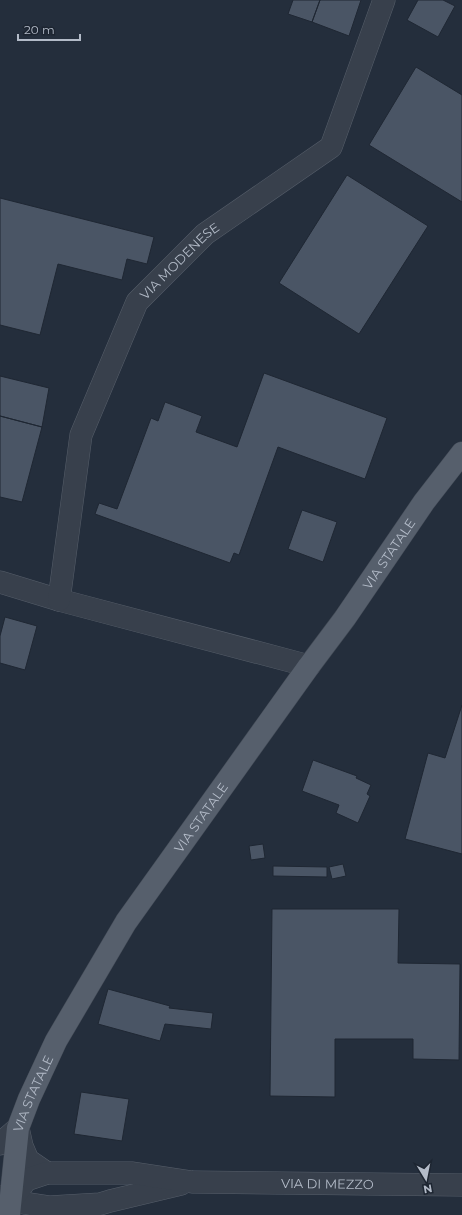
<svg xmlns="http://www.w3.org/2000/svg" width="462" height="1215" font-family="Montserrat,sans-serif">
	<rect width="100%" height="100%" fill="#242e3c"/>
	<path fill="#4a5565" stroke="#1f2733" d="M293 0H320L312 22 288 14Z
		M320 0H361L349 36 312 22Z
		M418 0H443L455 6 438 37 407 20Z
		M416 67 462 95V202L369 145Z
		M347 175 428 226 359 334 279 283Z
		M0 198 154 237 147 264 127 259 122 280 58 264 40 335 0 325Z
		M264 373 387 418 365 479 278 447 239 555 234 553 230 563 95 514 99 503 117 509 151 418 158 421 165 402 202 416 196 432 237 447Z
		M0 376 49 388 42 427 0 416Z
		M0 416 42 427 22 502 0 497Z
		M302 510 337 522 323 562 288 549Z
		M5 617 37 626 25 670 0 663V636Z
		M462 705V854L405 839 428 753 445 758Z
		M313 760 357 776 356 778 371 785 367 794 370 796 358 823 336 813 339 805 302 791Z
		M263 844 265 858 251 860 249 846Z
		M343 864 346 876 332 879 329 867Z
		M273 866 327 867V877L273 876Z
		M272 909H399L398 963 460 964 459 1060 413 1059V1039H335V1097L270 1096Z
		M108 989 170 1006 169 1008 213 1013 211 1029 165 1024 160 1041 98 1024Z
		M81 1092 129 1099 122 1141 74 1134Z"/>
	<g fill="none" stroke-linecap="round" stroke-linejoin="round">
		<g stroke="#565e6a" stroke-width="23">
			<g id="minor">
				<path d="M0 582 59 600 309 666"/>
				<path id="s1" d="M59 600 81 435 137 302 205 234 331 147 384 0"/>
				<path d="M0 1144 18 1128 22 1146 28 1160 47 1173"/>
				<path d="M0 1197 11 1201 50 1207 100 1204 110 1201 181 1184"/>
				<path id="s2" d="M11 1201 26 1180 47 1173H133L192 1182 462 1185"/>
			</g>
		</g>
		<g stroke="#414955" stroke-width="23">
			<g id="major">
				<path id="s3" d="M9 1215 18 1128 29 1099 56 1041 126 922 309 666 345 618 424 502 462 453"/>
			</g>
		</g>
		<use href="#minor" stroke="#38404c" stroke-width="22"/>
		<use href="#major" stroke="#565f6c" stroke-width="22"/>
	</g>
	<g text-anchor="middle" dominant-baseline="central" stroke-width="3" stroke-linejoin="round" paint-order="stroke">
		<g font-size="13" fill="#b3bbc8" stroke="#1d2531">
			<text stroke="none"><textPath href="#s1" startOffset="370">VIA MODENESE</textPath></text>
			<text stroke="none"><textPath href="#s3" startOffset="773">VIA STATALE</textPath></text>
			<text stroke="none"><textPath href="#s3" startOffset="449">VIA STATALE</textPath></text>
			<text stroke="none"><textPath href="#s3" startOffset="125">VIA STATALE</textPath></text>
			<text stroke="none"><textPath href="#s2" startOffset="329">VIA DI MEZZO</textPath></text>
		</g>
	</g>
	<g transform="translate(426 1179) rotate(170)" stroke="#1d2531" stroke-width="3" paint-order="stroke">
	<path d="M0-3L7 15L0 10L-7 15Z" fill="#b3bbc8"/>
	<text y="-6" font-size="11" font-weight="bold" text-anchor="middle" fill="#b3bbc8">N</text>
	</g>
	<path d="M18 34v6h62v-6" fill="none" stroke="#b3bbc8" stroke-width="2"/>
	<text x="24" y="34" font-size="12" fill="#b3bbc8" stroke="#1d2531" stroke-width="3" paint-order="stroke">20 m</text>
</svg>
